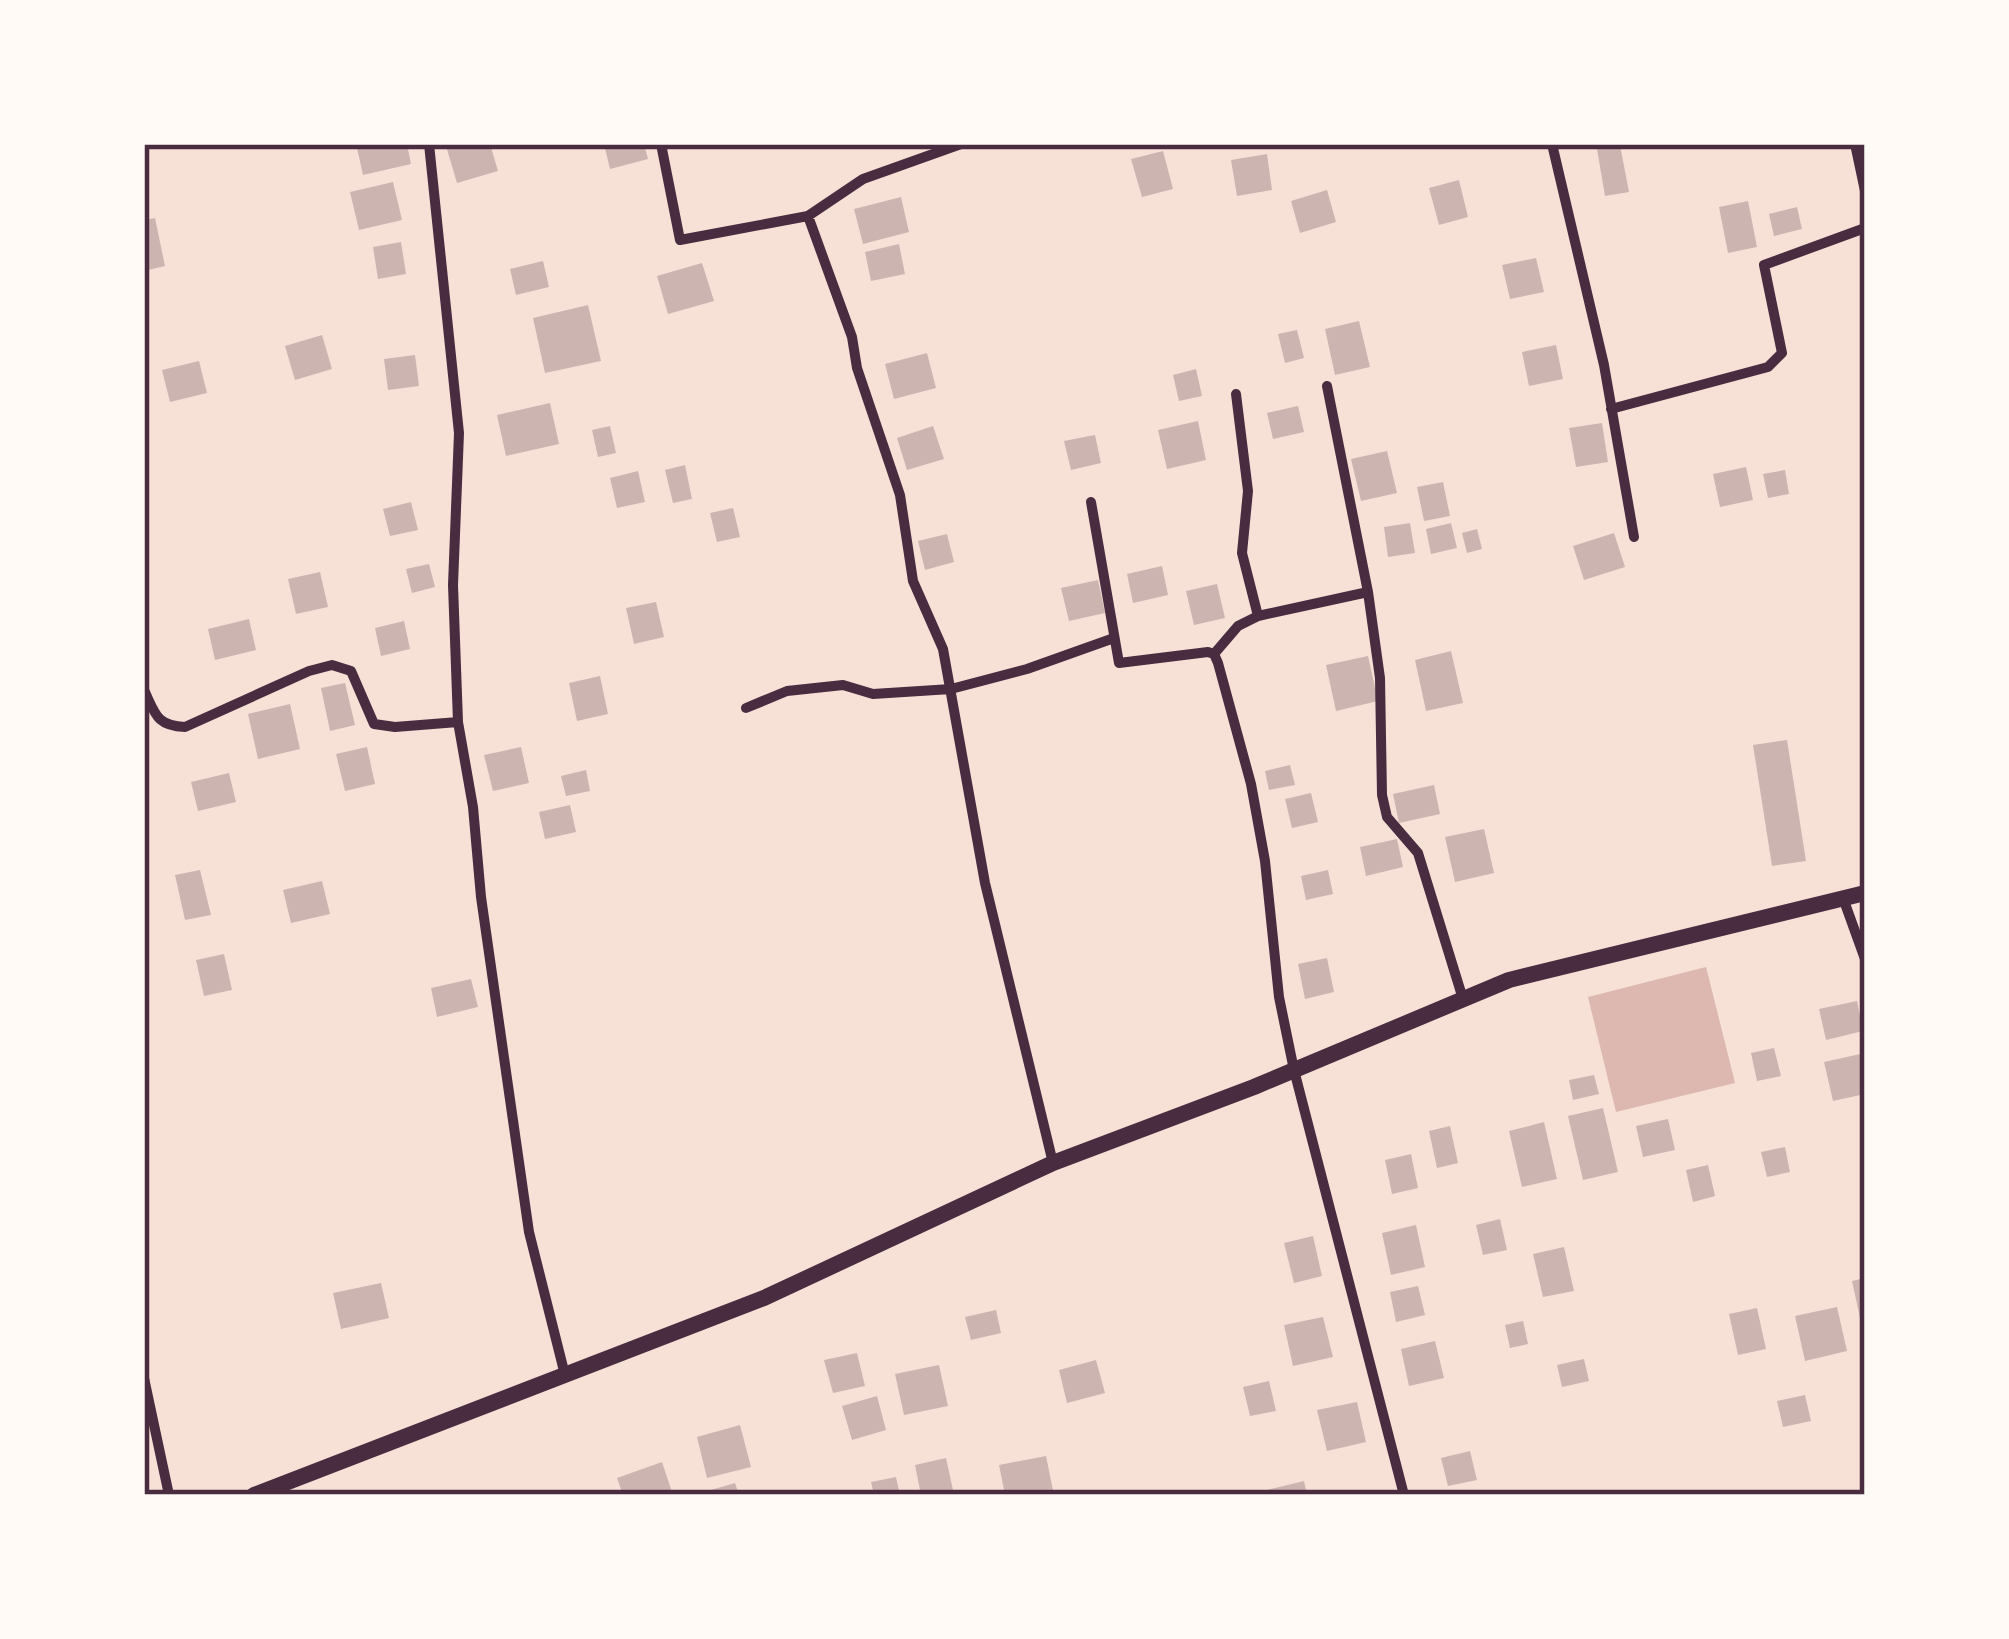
<svg xmlns="http://www.w3.org/2000/svg" width="2009" height="1639" font-family="'Open Sans',sans-serif">
	<rect width="100%" height="100%" fill="#f7e1d7"/>
	<path fill="#dcb8b0" d="M1706 967 1735 1083 1616 1112 1588 997Z"/>
	<path fill="#ccb4b1" d="M375 144H407L411 164 363 175 357 148Z
		M453 144H490L498 171 457 183 446 146Z
		M604 144H644L648 159 610 169Z
		M1620 145 1629 192 1605 196 1597 149Z
		M1163 151 1173 189 1142 197 1131 159Z
		M1267 154 1272 190 1237 196 1231 160Z
		M1459 180 1468 217 1439 225 1429 188Z
		M393 182 402 220 359 230 350 192Z
		M1327 190 1336 222 1300 233 1291 201Z
		M901 197 909 232 863 244 854 209Z
		M1748 201 1757 247 1728 253 1719 207Z
		M1797 207 1802 229 1774 236 1769 214Z
		M155 218 165 266 144 271V220Z
		M401 242 406 274 378 279 373 247Z
		M899 244 905 274 871 281 865 252Z
		M1536 258 1544 292 1510 299 1502 265Z
		M543 261 549 287 516 295 510 269Z
		M702 263 714 301 668 314 657 276Z
		M588 305 601 361 545 373 533 318Z
		M1359 321 1370 367 1335 375 1325 329Z
		M1297 330 1304 358 1285 363 1278 334Z
		M322 335 332 369 295 380 285 346Z
		M1556 345 1563 379 1529 386 1522 352Z
		M927 353 936 388 894 399 885 364Z
		M415 355 419 386 388 390 384 359Z
		M199 361 207 393 170 402 162 370Z
		M1196 369 1202 396 1179 401 1173 375Z
		M550 403 559 444 506 456 497 415Z
		M1298 406 1304 432 1273 439 1267 413Z
		M1198 421 1206 460 1167 469 1158 430Z
		M1602 423 1608 462 1576 467 1569 428Z
		M610 426 616 453 598 457 592 430Z
		M933 426 944 459 907 470 897 438Z
		M1095 435 1101 463 1071 470 1064 441Z
		M1387 451 1397 493 1361 501 1351 459Z
		M685 465 692 499 673 503 665 470Z
		M1746 467 1753 500 1720 507 1713 474Z
		M1785 470 1789 494 1768 498 1763 474Z
		M638 471 645 502 617 508 610 478Z
		M1443 482 1450 516 1424 521 1417 487Z
		M411 502 418 530 390 536 383 509Z
		M733 508 740 537 717 542 710 513Z
		M1410 523 1415 553 1388 557 1384 527Z
		M1451 523 1457 548 1431 554 1426 529Z
		M1477 529 1482 549 1467 553 1462 533Z
		M1614 533 1625 567 1584 580 1573 546Z
		M947 534 954 562 925 570 918 541Z
		M429 564 435 587 412 593 406 569Z
		M1162 566 1168 595 1133 603 1127 574Z
		M320 572 328 607 296 614 288 579Z
		M1098 580 1105 613 1069 621 1061 588Z
		M1217 584 1225 618 1194 625 1186 591Z
		M656 602 664 637 634 644 626 608Z
		M249 619 256 650 215 660 208 629Z
		M404 621 410 649 381 656 375 628Z
		M1451 651 1463 703 1426 711 1415 660Z
		M1368 656 1378 701 1336 711 1326 665Z
		M600 676 608 714 577 721 569 683Z
		M345 683 355 725 330 731 321 688Z
		M290 704 300 749 258 759 248 714Z
		M1787 740 1806 861 1772 866 1753 745Z
		M367 747 375 784 345 791 336 754Z
		M521 747 529 783 493 791 484 755Z
		M1290 765 1295 785 1269 790 1265 771Z
		M586 770 590 791 566 796 561 776Z
		M229 773 236 802 198 811 191 782Z
		M1434 785 1440 814 1399 823 1393 794Z
		M1311 793 1318 822 1292 828 1285 799Z
		M570 805 576 832 545 839 539 812Z
		M1484 829 1494 873 1455 882 1445 837Z
		M1397 839 1403 867 1366 876 1360 847Z
		M200 870 211 915 185 920 175 875Z
		M1328 870 1333 894 1306 900 1301 876Z
		M322 881 330 914 291 923 283 890Z
		M224 954 232 990 204 996 196 960Z
		M1327 958 1334 992 1305 999 1298 964Z
		M471 979 478 1007 437 1017 431 988Z
		M1857 1001 1863 1031 1826 1040 1819 1009Z
		M1774 1048 1781 1076 1757 1081 1751 1053Z
		M1865 1053V1094L1833 1101 1824 1062Z
		M1594 1075 1599 1094 1573 1100 1569 1080Z
		M1603 1108 1618 1172 1583 1180 1568 1116Z
		M1668 1119 1675 1150 1643 1157 1636 1126Z
		M1544 1122 1557 1179 1522 1187 1509 1131Z
		M1450 1126 1458 1163 1437 1168 1429 1131Z
		M1785 1147 1790 1172 1767 1177 1761 1152Z
		M1411 1154 1418 1188 1392 1194 1385 1160Z
		M1708 1165 1715 1196 1693 1202 1686 1170Z
		M1500 1219 1507 1250 1483 1255 1476 1225Z
		M1416 1225 1425 1267 1391 1275 1382 1233Z
		M1313 1236 1322 1276 1294 1283 1284 1243Z
		M1564 1247 1574 1291 1543 1297 1533 1254Z
		M1865 1278V1317L1860 1318 1852 1281Z
		M381 1283 389 1318 341 1329 333 1293Z
		M1418 1286 1425 1315 1396 1322 1390 1292Z
		M1837 1307 1847 1351 1805 1361 1795 1316Z
		M1757 1308 1766 1349 1738 1355 1729 1314Z
		M996 1310 1001 1333 971 1340 965 1317Z
		M1323 1317 1333 1357 1293 1366 1284 1325Z
		M1523 1321 1528 1344 1510 1348 1505 1325Z
		M1435 1341 1444 1378 1409 1386 1401 1349Z
		M857 1353 865 1386 833 1393 824 1360Z
		M1584 1359 1589 1381 1562 1387 1557 1365Z
		M1096 1360 1105 1393 1067 1403 1059 1370Z
		M939 1365 948 1406 904 1415 895 1374Z
		M1269 1381 1276 1411 1250 1416 1243 1387Z
		M1805 1395 1811 1421 1783 1427 1777 1401Z
		M877 1396 886 1430 852 1440 842 1406Z
		M1357 1402 1366 1442 1327 1451 1317 1410Z
		M740 1425 751 1467 707 1478 697 1437Z
		M1470 1451 1477 1480 1448 1486 1441 1458Z
		M1046 1456 1054 1495H1005L999 1465Z
		M946 1458 953 1490 921 1495 915 1465Z
		M662 1462 673 1495H623L617 1478Z
		M896 1477 900 1495H874L871 1482Z
		M1304 1481 1307 1495H1264L1263 1491Z
		M735 1483 739 1495H697V1494Z"/>
	<g fill="none" stroke-linecap="round" stroke-linejoin="round">
		<path stroke="#4a2c40" stroke-width="10" d="M429 144 459 433 453 585 458 722 473 807 481 897 529 1232 565 1375
			M661 144 680 240 808 216 863 179 961 144
			M1552 144 1604 365 1634 537
			M1855 144 1865 191
			M808 216 852 337 857 368 900 495 913 581 943 649 985 883 1053 1163
			M1327 386 1368 592 1380 678 1382 795 1387 817 1418 853 1463 999
			M1236 394 1248 491 1242 553 1258 616 1368 592
			M1611 409 1768 367 1782 353 1764 265 1865 228
			M1091 502 1119 663 1208 652 1214 654 1218 663 1251 784 1265 861 1279 997 1294 1070 1404 1495
			M1214 654 1238 626 1258 616
			M144 690C155 713 156 726 185 727L309 671 332 665 351 671 374 724 395 727 458 722
			M746 708 787 691 843 685 873 694 951 689 1027 669 1114 638
			M1843 898 1865 959
			M144 1378 169 1495"/>
		<path stroke="#4a2c40" stroke-width="16" d="M254 1495 764 1298 1053 1163 1254 1087 1509 980 1865 893"/>
	</g>
	<rect width="2009" height="1639" fill="none" stroke="#fffaf5" stroke-width="294"/>
	<rect x="147" y="147" width="1715" height="1345" fill="none" stroke="#4a2c40" stroke-width="4.5"/>
</svg>
